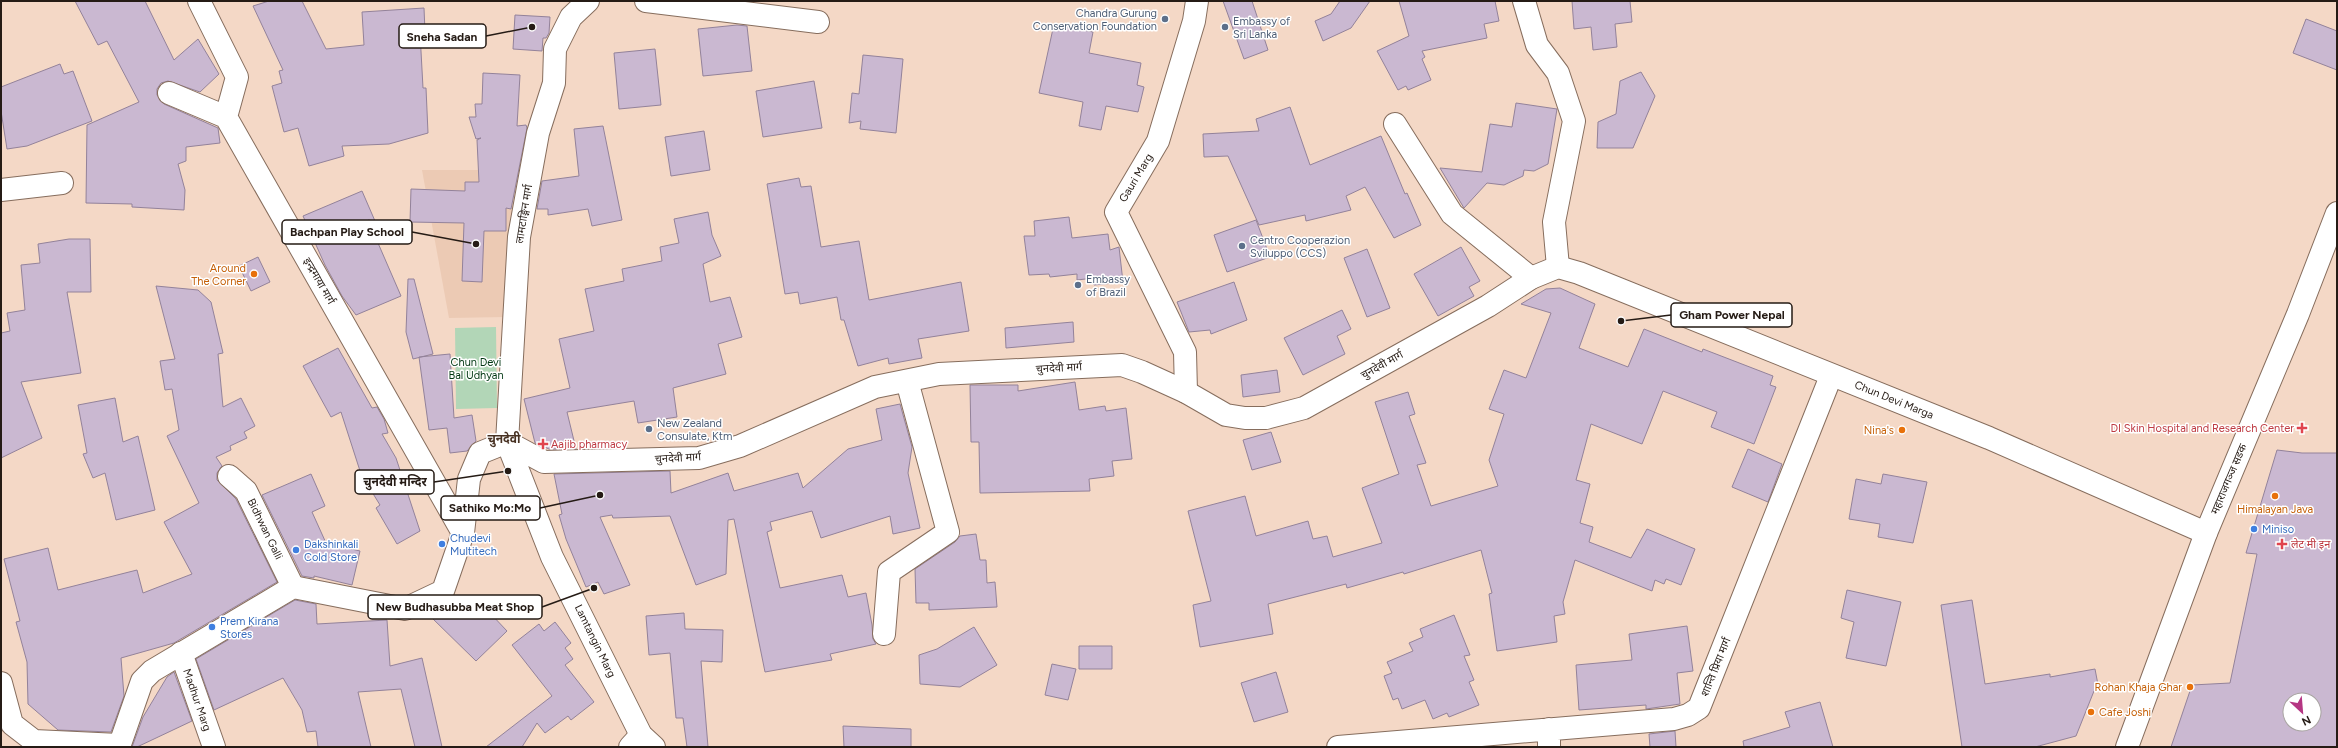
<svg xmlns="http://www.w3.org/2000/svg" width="2338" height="748" font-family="Figtree,'Noto Sans Devanagari',sans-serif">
	<rect width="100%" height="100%" fill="#f4d8c6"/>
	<path fill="#eccab4" d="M422 170H526L505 317 449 318Z"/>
	<path fill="#b2d6b7" d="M496 327 497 408 456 409 455 328Z"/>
	<path fill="#cab8d1" stroke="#93829a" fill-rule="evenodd" d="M75 1H145L174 60 198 39 219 74 200 92 168 81 161 83 157 89V95L164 104 218 128 220 143 186 147V161L178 164 185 190 184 210 132 207V204L86 203 87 125 139 102 107 41 98 45Z
		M269 1H302L326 49 364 45 362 12 424 8 425 32 420 33 423 88H426L428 133 389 144 342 146 344 156 309 166 298 128 284 132 272 86 282 83 279 71 283 70 253 6Z
		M1223 1H1252L1268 50 1244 59Z
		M1340 1H1370L1351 28 1323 41 1315 21 1331 14Z
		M1399 1H1495L1499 21 1484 24 1487 38 1422 51 1425 57 1422 59 1431 80 1408 90 1406 86 1398 90 1377 51 1409 36Z
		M1572 1H1630L1632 22 1615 24 1617 47 1593 50 1591 27 1574 29Z
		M515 15 550 17 549 33 546 38H543L542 51 513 49Z
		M2306 19 2337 31V70L2293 53Z
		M1054 24 1093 32 1089 53 1141 63 1137 85 1144 87 1138 112 1106 106 1101 130 1079 126 1083 102 1039 93Z
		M737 25 747 26 752 71 703 76 698 29Z
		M655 49 661 105 619 109 614 53Z
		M863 55 903 59 896 133 860 129 861 121 849 123 852 93 859 94Z
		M60 64 64 74 73 71 92 121 27 146 7 149 1 111V87Z
		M1641 72 1655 96 1633 148H1597L1598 122 1616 114 1620 81Z
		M483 73 520 75 517 126 526 125 527 128 511 209 506 208V231H484L482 282 462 281 464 223 410 222 411 189 465 191V182H479L477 140 481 138 476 139 469 117H476L475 104H482Z
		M814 81 822 128 763 137 756 91Z
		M1516 103 1557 109 1548 164 1534 171 1524 170 1523 176 1504 185 1487 183 1464 208 1440 168 1482 172 1490 124 1512 127Z
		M1290 107 1310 165 1381 136 1405 194 1407 193 1421 225 1394 238 1365 187 1346 196 1351 210 1306 221 1305 215 1259 225 1228 156 1204 157 1203 134 1259 131 1256 119Z
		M603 126 622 220 592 226 588 209 548 215V209H537L542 181 579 176 574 129Z
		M704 131 710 170 671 176 665 137Z
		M799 178 801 187 811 186 821 247 859 241 869 300 961 282 969 331 918 339 922 358 889 364 888 358 858 366 844 320H841L837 297 800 304 798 292 785 294 767 184Z
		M362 191 375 221 368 220 401 296 356 315 342 296 325 265 303 216Z
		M708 212 712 235 721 256 703 264 710 302 730 297 742 337 718 344 726 374 673 388 677 417 638 423 634 401 567 412 576 449H549L535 443 524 399 570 388 559 339 594 331 585 289 624 281 622 269 662 261 660 247 679 243 674 219Z
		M1069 217 1072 238 1108 234 1110 250 1119 247 1123 282 1094 285V278L1077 280V274L1050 277 1049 274 1029 275 1024 236H1035L1034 221Z
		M1256 220 1270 257 1227 272 1214 235Z
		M69 239H90L91 292H67L81 373 21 382 42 438 1 458V333L10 331 7 313 25 310 21 265 40 263 38 244Z
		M1461 247 1480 281 1469 287 1474 296 1438 316 1414 274Z
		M1367 249 1390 308 1367 317 1344 258Z
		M258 257 270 282 251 291 239 266Z
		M408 279H414L433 354 413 359 406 332Z
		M1234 282 1247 320 1211 334 1210 330 1189 332 1177 302Z
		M156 286 198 290 211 302 223 353 218 354 223 407 241 398 255 426 244 432 247 438 230 446 231 450 216 457 222 466 217 473V480L236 499 277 582 174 643 121 658 124 696 111 732 58 730 28 704 27 662 16 622 20 621 4 559 48 548 58 590 137 570 143 593 192 574 164 522 199 503 167 436 179 430 172 389 165 390 160 361 175 359Z
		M1560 288 1595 304 1579 348 1628 367 1644 329 1702 352 1703 349 1773 376 1770 385 1776 387 1754 444 1711 427 1717 412 1663 391 1642 444 1591 424 1576 480 1590 484 1580 523 1593 527 1589 542 1631 558 1647 529 1695 549 1681 585 1666 579 1664 584 1655 580 1652 591 1575 560 1563 602 1565 614 1554 616 1557 642 1497 651 1489 594 1492 593 1481 550 1404 574 1403 572 1347 588 1346 584 1268 604 1273 634 1200 647 1193 605 1211 601 1188 511 1245 496 1256 536 1308 521 1313 539 1327 536 1333 557 1382 543 1362 488 1399 474 1375 402 1408 392 1415 414 1409 416 1426 463 1417 465 1431 506 1498 486 1489 460 1504 414 1489 409 1504 370 1526 378 1551 313 1521 304 1546 289Z
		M1342 310 1351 329 1337 336 1345 354 1303 375 1284 338Z
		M1073 322 1074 342 1006 348 1005 328Z
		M338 348 372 408 377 407 384 419 388 433 382 434 396 458 420 531 397 544 376 508 380 505 361 474 341 412 331 417 303 366Z
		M450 354 454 418 472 415 476 441 467 451 450 453 447 428 429 430 419 357Z
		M1277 370 1280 392 1243 397 1241 375Z
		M1075 382 1079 410 1105 406 1106 411 1126 408 1132 459 1112 461 1114 476 1089 479 1090 491 980 493 979 442H971L970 385H1018V391Z
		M115 398 123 442 138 436 155 510 116 520 105 473 93 478 83 454 87 453 78 405Z
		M900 404 912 447 908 473 920 528 893 534 890 516 821 538 812 511 770 522 772 530 767 532 780 588 842 575 848 597 866 593 872 625 873 639 876 644 830 654 832 660 765 672 734 519 728 520 726 574 696 585 670 516 613 518 612 515 600 517 630 585 604 594 598 582 586 587 566 539 559 515 562 514 554 474 670 471 671 493 728 473 734 491 798 473 803 488 848 449 882 440 876 409Z
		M1271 432 1281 462 1252 470 1243 440Z
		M1748 449 1782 464 1768 502 1732 487Z
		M2277 450 2302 453H2337V747H2171L2192 685 2230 683 2257 554 2246 553ZM2290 700H2314V724H2290Z
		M311 474 325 506 312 512 326 543 360 551 352 585 314 576V578L302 576 262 495Z
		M1883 474 1927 482 1913 543 1878 537 1880 524 1849 519 1856 479 1881 484Z
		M976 534 980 560H986L987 583 995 582 997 607 929 610V603H916L915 569 955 542 960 536Z
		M1847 590 1901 602 1886 666 1846 658 1854 622 1841 618Z
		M295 600 316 604 317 624 387 620 390 666 422 658 442 747H415L401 689 358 692 371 747H318L316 731 307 732 302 710 283 678 214 710 196 659Z
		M1972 600 1985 684 2050 674V677L2095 669 2099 690 2094 691 2076 736 2035 747H1962L1941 605Z
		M485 613H490L507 631 476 661 431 617Z
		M684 613 685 629 723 630 722 662 701 661 708 747H687L683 718H676L670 653 649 655 646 616Z
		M1454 615 1470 655 1464 656 1474 680 1469 682 1479 705 1449 717 1447 713 1433 719 1425 700 1402 709 1398 698 1393 700 1384 676 1392 673 1387 662 1413 651 1409 643 1423 637 1420 629Z
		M555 622 571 643 565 648 573 659 565 665 594 702 571 720 568 716 545 733 537 723 522 747H486L552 696 512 645 539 624 544 631Z
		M1687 626 1693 671 1677 673 1680 704 1646 709V705L1579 710 1576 665 1632 660 1629 634Z
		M974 627 997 665 960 687 920 684 919 655 937 649Z
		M1079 646H1112V669H1079Z
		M1052 664 1076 669 1068 700 1045 695Z
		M174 672 192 721 137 747H132L143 717 167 677Z
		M1276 672 1288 712 1254 722 1241 683Z
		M1820 702 1833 747H1744L1743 741 1790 727 1785 712Z
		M843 726 911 729V747H844Z
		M1675 731 1676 747H1650L1649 734Z"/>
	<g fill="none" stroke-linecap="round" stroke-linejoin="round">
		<g stroke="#866d5d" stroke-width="24">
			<path id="minor" d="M199 1 237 77 226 117 463 533
				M646 1 818 22
				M1524 1 1537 45 1558 73 1574 121 1554 222 1558 267
				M169 93 226 117
				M1395 124 1452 214 1531 278
				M1 190 62 183
				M1186 392 1185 352 1116 212 1158 141 1194 21 1197 1
				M229 476 246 491 293 587
				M884 634 889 572 948 532 907 381
				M181 653 214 747
				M1 683 12 724 34 741 119 745
				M1549 729V747
				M630 747 641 735
				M1338 747 1674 719 1688 715 1699 708 1831 376"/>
		</g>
		<g stroke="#866d5d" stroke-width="24">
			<path id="tertiary" d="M588 1 571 17 555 49 554 83 538 133 519 237 507 442 552 557 641 735 654 747
				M507 442 544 462 699 458 740 446 875 387 939 374 1122 365 1142 372 1186 392 1226 415 1245 418H1266L1304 408 1488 306 1531 278 1558 267 1579 273 1989 438 2206 533
				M119 747 142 681 152 671 293 587 405 609 443 591 463 533 469 479 480 453 507 442"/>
		</g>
		<g stroke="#866d5d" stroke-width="24">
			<path id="primary" d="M2127 747 2206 533 2298 314 2337 213"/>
		</g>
		<use href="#minor" stroke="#fff" stroke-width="22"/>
		<use href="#tertiary" stroke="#fff" stroke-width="22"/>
		<use href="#primary" stroke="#fff" stroke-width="22"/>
	</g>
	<g fill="#5c6f8a" stroke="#fff" stroke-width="1.5">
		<circle cx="1165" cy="19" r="4"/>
		<circle cx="1225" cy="27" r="4"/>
		<circle cx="1242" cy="246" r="4"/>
		<circle cx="1078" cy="285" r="4"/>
		<circle cx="649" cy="429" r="4"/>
	</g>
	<g fill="#e8710a" stroke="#fff" stroke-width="1.5">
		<circle cx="254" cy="274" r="4"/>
		<circle cx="1902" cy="430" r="4"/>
		<circle cx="2275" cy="496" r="4"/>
		<circle cx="2190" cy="687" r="4"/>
		<circle cx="2091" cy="712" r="4"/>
	</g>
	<g fill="#e0444e" stroke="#fff" stroke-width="1.5">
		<path d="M2300 422h4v4h4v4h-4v4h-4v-4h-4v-4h4z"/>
		<path d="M541 438h4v4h4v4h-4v4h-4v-4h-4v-4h4z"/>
		<path d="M2280 538h4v4h4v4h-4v4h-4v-4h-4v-4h4z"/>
	</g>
	<g fill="#3f7fe0" stroke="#fff" stroke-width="1.5">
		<circle cx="2254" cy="529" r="4"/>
		<circle cx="442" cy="544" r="4"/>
		<circle cx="296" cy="550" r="4"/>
		<circle cx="212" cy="627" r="4"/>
	</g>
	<g text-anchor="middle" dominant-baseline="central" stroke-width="3" stroke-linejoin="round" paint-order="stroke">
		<g font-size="11" fill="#4e5e75" stroke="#fff" text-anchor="start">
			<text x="1157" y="13" text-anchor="end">Chandra Gurung<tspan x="1157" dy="13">Conservation Foundation</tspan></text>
			<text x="1233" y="21">Embassy of<tspan x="1233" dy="13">Sri Lanka</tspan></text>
			<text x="1250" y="240">Centro Cooperazion<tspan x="1250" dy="13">Sviluppo (CCS)</tspan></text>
			<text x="1086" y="279">Embassy<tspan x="1086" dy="13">of Brazil</tspan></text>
			<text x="657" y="423">New Zealand<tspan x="657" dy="13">Consulate, Ktm</tspan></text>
		</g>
		<g font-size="11" fill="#251b15" stroke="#fff">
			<text transform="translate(1136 178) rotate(-59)">Gauri Marg</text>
			<text transform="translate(524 214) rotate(-81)">लामटाङ्गिन मार्ग</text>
			<text transform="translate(319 281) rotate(60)">इन्द्रमाया मार्ग</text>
			<text transform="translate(1382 365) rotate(-29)">चुनदेवी मार्ग</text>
			<text transform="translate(1059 368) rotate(-3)">चुनदेवी मार्ग</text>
			<text transform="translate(1894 400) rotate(22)">Chun Devi Marga</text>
			<text transform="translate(678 458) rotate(-3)">चुनदेवी मार्ग</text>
			<text transform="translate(2229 479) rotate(-67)">महाराजगञ्ज सडक</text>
			<text transform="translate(265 529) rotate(64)">Bidhwan Galli</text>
			<text transform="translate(595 641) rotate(64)">Lamtangin Marg</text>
			<text transform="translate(1716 667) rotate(-68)">शान्ति प्रिया मार्ग</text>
			<text transform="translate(197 700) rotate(71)">Madhur Marg</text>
		</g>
		<g font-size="11" fill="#c56008" stroke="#fff" text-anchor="end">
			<text x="246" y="268">Around<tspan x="246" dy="13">The Corner</tspan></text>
			<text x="1894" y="430">Nina's</text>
			<text x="2275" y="509" text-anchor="middle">Himalayan Java</text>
			<text x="2182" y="687">Rohan Khaja Ghar</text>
			<text x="2099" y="712" text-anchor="start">Cafe Joshi</text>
		</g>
		<g font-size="11" fill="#003712" stroke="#fff">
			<text x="476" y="362">Chun Devi<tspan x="476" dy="13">Bal Udhyan</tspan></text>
		</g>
		<g font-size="11" fill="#be3a42" stroke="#fff" text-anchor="start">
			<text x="2294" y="428" text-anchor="end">DI Skin Hospital and Research Center</text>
			<text x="551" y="444">Aajib pharmacy</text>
			<text x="2291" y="544">लेट मी इन</text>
		</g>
		<g font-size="11" fill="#366cbe" stroke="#fff" text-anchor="start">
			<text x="2262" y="529">Miniso</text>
			<text x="450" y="538">Chudevi<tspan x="450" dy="13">Multitech</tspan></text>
			<text x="304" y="544">Dakshinkali<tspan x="304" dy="13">Cold Store</tspan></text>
			<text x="220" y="621">Prem Kirana<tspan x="220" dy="13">Stores</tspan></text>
		</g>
		<g font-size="12" font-weight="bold" fill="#483223" stroke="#fff">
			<text x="504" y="439">चुनदेवी</text>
		</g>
	</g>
	<path fill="none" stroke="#251b15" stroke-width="1.5" d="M532 27L486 36M476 244L412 232M1621 321L1671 315M508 471L434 482M600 495L540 508M594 588L542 607"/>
	<g fill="#251b15" stroke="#fff" stroke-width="1.5">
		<circle cx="532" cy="27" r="4"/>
		<circle cx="476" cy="244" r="4"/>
		<circle cx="1621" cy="321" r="4"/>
		<circle cx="508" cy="471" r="4"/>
		<circle cx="600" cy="495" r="4"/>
		<circle cx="594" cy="588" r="4"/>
	</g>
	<g fill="#fff" stroke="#251b15" stroke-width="1.5">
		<rect x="399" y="24" width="87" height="24" rx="4"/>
		<rect x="282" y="220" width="130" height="24" rx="4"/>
		<rect x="1671" y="303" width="121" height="24" rx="4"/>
		<rect x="355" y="470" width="79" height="24" rx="4"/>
		<rect x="441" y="496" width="99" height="24" rx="4"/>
		<rect x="368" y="595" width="174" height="24" rx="4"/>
	</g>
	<g font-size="12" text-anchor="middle" font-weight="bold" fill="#251b15">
		<text x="442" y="41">Sneha Sadan</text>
		<text x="347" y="236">Bachpan Play School</text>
		<text x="1732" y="319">Gham Power Nepal</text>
		<text x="395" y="486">चुनदेवी मन्दिर</text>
		<text x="490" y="512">Sathiko Mo:Mo</text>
		<text x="455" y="611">New Budhasubba Meat Shop</text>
	</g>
	<rect width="2338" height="748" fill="none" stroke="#251b15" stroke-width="4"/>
	<g transform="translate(2302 712) rotate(154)"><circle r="19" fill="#ffffff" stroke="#a8a4a1"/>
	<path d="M0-3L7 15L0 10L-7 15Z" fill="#b53683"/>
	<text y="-6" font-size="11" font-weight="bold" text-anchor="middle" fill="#251b15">N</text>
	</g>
</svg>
